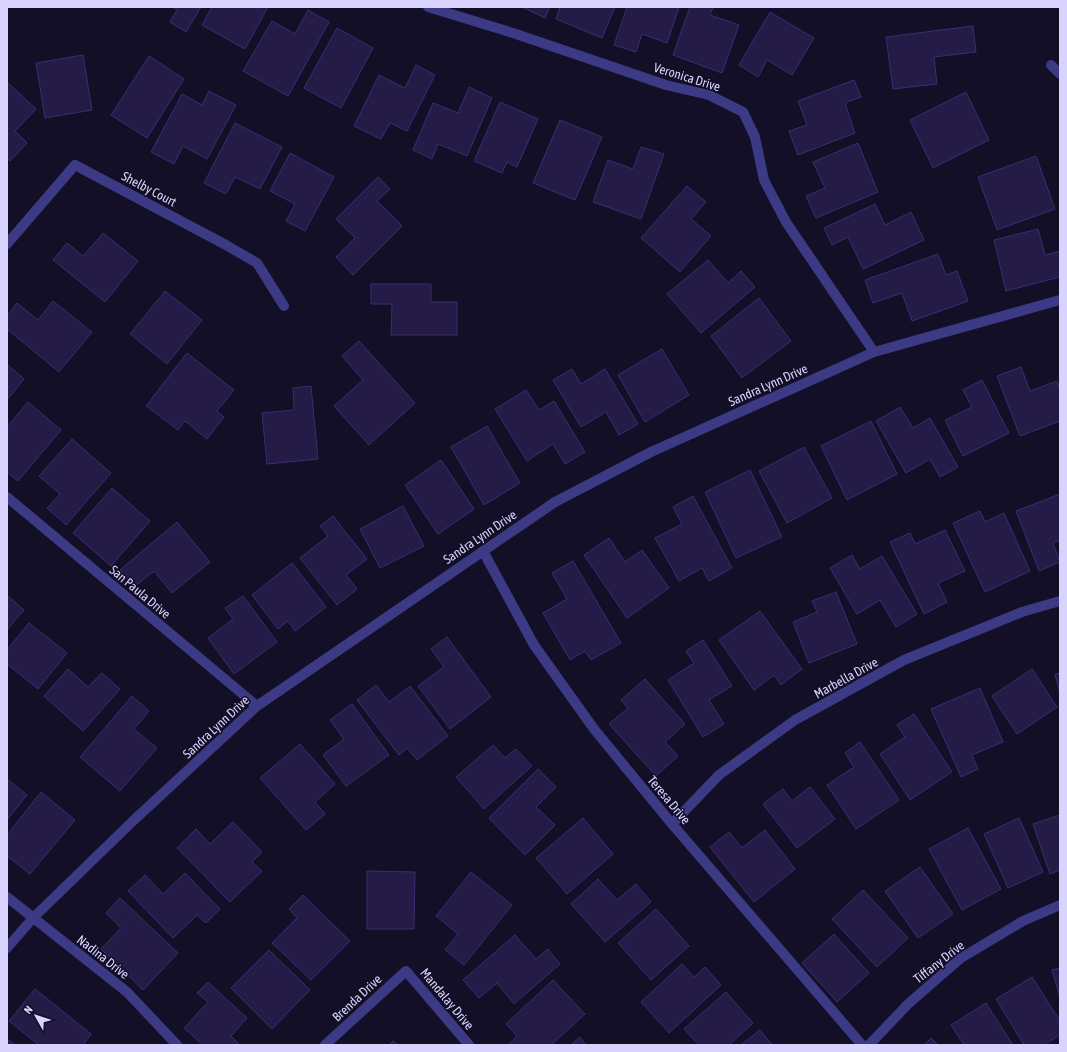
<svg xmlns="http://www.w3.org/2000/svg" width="1067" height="1052" font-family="'Asap Condensed',sans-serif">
	<rect width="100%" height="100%" fill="#130f26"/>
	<path fill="#241b47" stroke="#3b2d73" d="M172 7H201L186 32 170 22 177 10Z
		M212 7H268L245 49 202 25Z
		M522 7H550L545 18Z
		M560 7H615L602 38 556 19Z
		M627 7H679L667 43 642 34 636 52 614 45Z
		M690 7H713L710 15 739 25 722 73 673 55Z
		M308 10 329 22 288 96 243 71 272 21 295 34Z
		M770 12 814 38 792 75 767 60 758 77 739 65Z
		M973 26 976 52 934 57 937 84 893 89 886 37Z
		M337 28 373 48 341 108 304 88Z
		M83 55 92 110 45 118 36 63Z
		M149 56 184 79 147 138 111 115Z
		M416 65 435 75 407 131 390 123 381 139 354 126 379 75 405 88Z
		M854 80 861 97 845 103 855 133 798 155 789 131 807 125 798 101Z
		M7 82 36 109 15 131 27 143 10 161 7 158Z
		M469 87 492 98 467 156 438 144 432 159 413 150 433 103 458 113Z
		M209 91 236 105 207 159 183 146 174 164 151 152 182 94 202 105Z
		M966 92 989 140 933 168 910 120Z
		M500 102 538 119 517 167 507 162 502 173 474 161Z
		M560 120 602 137 575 200 533 183Z
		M235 123 282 147 260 189 235 177 226 194 204 183Z
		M858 143 878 192 816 218 806 196 825 188 813 162Z
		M641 147 664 154 641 219 593 202 608 160 633 169Z
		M290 153 334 177 305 231 286 221 295 204 270 191Z
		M1036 156 1055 209 997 230 978 177Z
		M378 177 390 189 377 201 402 226 353 275 336 257 355 238 336 219Z
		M687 186 706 202 691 219 711 236 680 272 641 238Z
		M875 204 885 225 911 212 924 240 863 269 848 237 832 245 824 228Z
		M1038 229 1045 255 1060 251V277L1006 291 994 240Z
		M103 233 138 261 105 302 53 260 67 243 83 256Z
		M938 254 946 275 957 271 968 301 912 321 902 293 873 303 865 280Z
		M708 260 728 283 741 271 755 287 701 333 667 294Z
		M371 284H431V302H457V335H391L392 304H371Z
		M165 291 202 320 167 364 130 334Z
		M759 298 791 341 742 378 711 336Z
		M53 301 92 332 59 372 7 329V316L17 303 38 320Z
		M359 341 415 403 369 445 334 406 363 380 342 356Z
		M662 349 689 395 645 422 618 375Z
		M187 353 234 390 217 411 224 417 207 439 185 421 178 430 146 406Z
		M7 364 24 379 7 400Z
		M1021 367 1030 391 1057 381 1060 390V421L1020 436 997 376Z
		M572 369 581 384 605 369 638 424 619 435 606 412 581 427 553 380Z
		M982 380 1009 433 963 456 945 420 972 407 963 390Z
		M311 386 318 459 267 464 262 413 294 410 293 388Z
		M526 390 539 410 554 401 585 452 565 464 553 444 527 461 495 409Z
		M28 402 61 430 18 481 7 472V427Z
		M900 407 913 428 930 418 958 467 940 477 930 459 906 473 876 421Z
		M871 421 897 474 847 500 821 446Z
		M487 426 520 483 484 505 451 447Z
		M72 439 111 473 66 525 47 508 60 494 39 476Z
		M804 447 832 498 787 523 759 471Z
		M441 460 474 509 438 534 405 485Z
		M750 470 782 537 736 558 705 492Z
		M112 488 150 521 111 566 73 533Z
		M1060 494V540L1053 543 1060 562 1039 571 1016 511Z
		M693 496 732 568 709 581 702 568 679 581 655 538 682 524 673 507Z
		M403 506 424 546 380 568 360 529Z
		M980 511 985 522 1004 513 1030 571 985 592 953 523Z
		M333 516 367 559 346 575 357 589 337 605 300 558 328 536 320 526Z
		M177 522 210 562 172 593 154 571 134 587 120 570Z
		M945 530 965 571 938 583 947 602 924 614 890 542 910 533 915 544Z
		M609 538 625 562 642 550 669 588 627 618 584 555Z
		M852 555 860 569 882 556 917 614 896 627 880 600 857 614 830 568Z
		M573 561 621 643 591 660 585 651 570 660 543 613 567 599 552 573Z
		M292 563 326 607 295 631 288 621 278 629 252 595Z
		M836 592 857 644 809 663 793 622 817 612 812 601Z
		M7 595 24 610 7 630Z
		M243 596 277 642 234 674 208 638 233 619 225 608Z
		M760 611 802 669 781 685 774 675 754 690 719 640Z
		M29 623 67 653 38 689 7 664V650Z
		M447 637 491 697 450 729 418 686 444 667 431 649Z
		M703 640 732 686 709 700 724 724 703 737 668 680 694 663 686 651Z
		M68 669 88 687 102 673 120 689 83 731 44 696Z
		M1032 669 1057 707 1017 734 992 696Z
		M1060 673V693L1055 674Z
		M645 679 685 724 665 742 678 756 656 776 609 724 628 708 621 700Z
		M376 685 389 702 410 686 448 736 417 760 407 748 399 755 357 700Z
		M980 688 1003 742 972 755 978 769 961 777 931 709Z
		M132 696 149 711 134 729 157 748 120 791 80 757Z
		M352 704 389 755 346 786 323 755 344 739 330 720Z
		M914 714 952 772 910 800 880 754 905 737 897 725Z
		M860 742 899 800 856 829 827 785 854 767 845 753Z
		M300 744 335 784 315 802 325 814 306 830 260 778Z
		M493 745 505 758 516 749 532 766 484 809 456 777Z
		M538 769 556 787 536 807 555 825 525 855 489 818Z
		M7 779 27 795 7 820Z
		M810 787 835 819 797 848 763 804 783 789 792 801Z
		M41 792 75 820 30 874 7 856V835Z
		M1060 815V870L1050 874 1033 824Z
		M583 818 613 854 567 894 536 858Z
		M1019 818 1043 872 1008 888 984 834Z
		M233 822 262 852 252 862 262 871 230 902 177 848 196 829 210 844Z
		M968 828 1001 889 962 910 929 849Z
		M765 830 795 869 754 902 710 847 729 832 742 848Z
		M920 867 953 914 918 938 885 891Z
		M367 871 415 872 414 929H367Z
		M471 872 512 905 464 965 445 950 458 934 436 916Z
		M185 873 220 909 206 923 197 915 173 938 128 891 145 875 163 894Z
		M598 879 617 900 636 884 651 902 605 942 571 904Z
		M863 890 908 938 877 967 832 919Z
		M303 895 350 941 311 980 272 943 297 918 289 909Z
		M120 898 178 953 143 990 101 949 121 928 106 913Z
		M656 909 689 946 651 980 618 943Z
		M834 934 869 973 837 1002 802 963Z
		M515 935 536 959 548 949 560 964 514 1004 497 983 479 998 463 980Z
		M269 950 310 990 272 1029 231 988Z
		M682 964 694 977 705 967 721 985 669 1033 641 1002Z
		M1060 968V997L1052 970Z
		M1032 977 1060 1021V1035L1044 1045H1024L996 999Z
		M553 980 585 1014 551 1045H508L517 1036 506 1024Z
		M208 982 247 1018 231 1036 240 1045H203L184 1028 208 1002 197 993Z
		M35 989 91 1034 83 1045H39L9 1021Z
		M726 992 753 1023 729 1045H699L684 1029Z
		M986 1003 1013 1045H964L951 1025Z
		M760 1030 772 1045H741Z
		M580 1037 586 1045H571Z
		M931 1038 938 1045H924Z
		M7 1039 15 1045H7Z
		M393 1041 398 1045H389Z"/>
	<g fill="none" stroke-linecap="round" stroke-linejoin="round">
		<path stroke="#3d3a85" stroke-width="10" d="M428 7 513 33 666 85 709 95 743 112 755 137 764 180 786 222 874 352
			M1051 65 1060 74
			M7 244 75 165 226 245 257 263 284 306
			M7 497 257 706
			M483 551 534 645 594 729 672 824 862 1045
			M672 824 719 775 795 720 904 660 1022 612 1060 601
			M7 897 127 992 177 1045
			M7 948 33 918 134 820 257 706 555 502 651 452 874 352 1060 300
			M325 1045 406 971 469 1045
			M869 1045 908 1004 961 958 1023 921 1060 905"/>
	</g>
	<g text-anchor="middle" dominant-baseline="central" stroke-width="3" stroke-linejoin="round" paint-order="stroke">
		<g font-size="13" fill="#d9d4ff" stroke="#130f26">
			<text transform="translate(687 77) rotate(17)">Veronica Drive</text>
			<text transform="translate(149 189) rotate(28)">Shelby Court</text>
			<text transform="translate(768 385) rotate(-24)">Sandra Lynn Drive</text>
			<text transform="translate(480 537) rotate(-34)">Sandra Lynn Drive</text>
			<text transform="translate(140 592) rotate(40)">San Paula Drive</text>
			<text transform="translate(846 678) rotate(-29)">Marbella Drive</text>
			<text transform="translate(216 727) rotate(-43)">Sandra Lynn Drive</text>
			<text transform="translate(669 800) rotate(50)">Teresa Drive</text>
			<text transform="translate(103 957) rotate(38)">Nadina Drive</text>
			<text transform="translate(939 962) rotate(-38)">Tiffany Drive</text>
			<text transform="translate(357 998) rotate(-43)">Brenda Drive</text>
			<text transform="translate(447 999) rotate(50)">Mandalay Drive</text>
		</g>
	</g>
	<rect width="1067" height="1052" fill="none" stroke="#d9d4ff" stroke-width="16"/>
	<g transform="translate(36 1016) rotate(309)" stroke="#130f26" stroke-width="3" paint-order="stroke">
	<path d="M0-3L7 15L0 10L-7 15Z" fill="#d9d4ff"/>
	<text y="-6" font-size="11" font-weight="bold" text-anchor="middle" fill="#d9d4ff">N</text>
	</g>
</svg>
